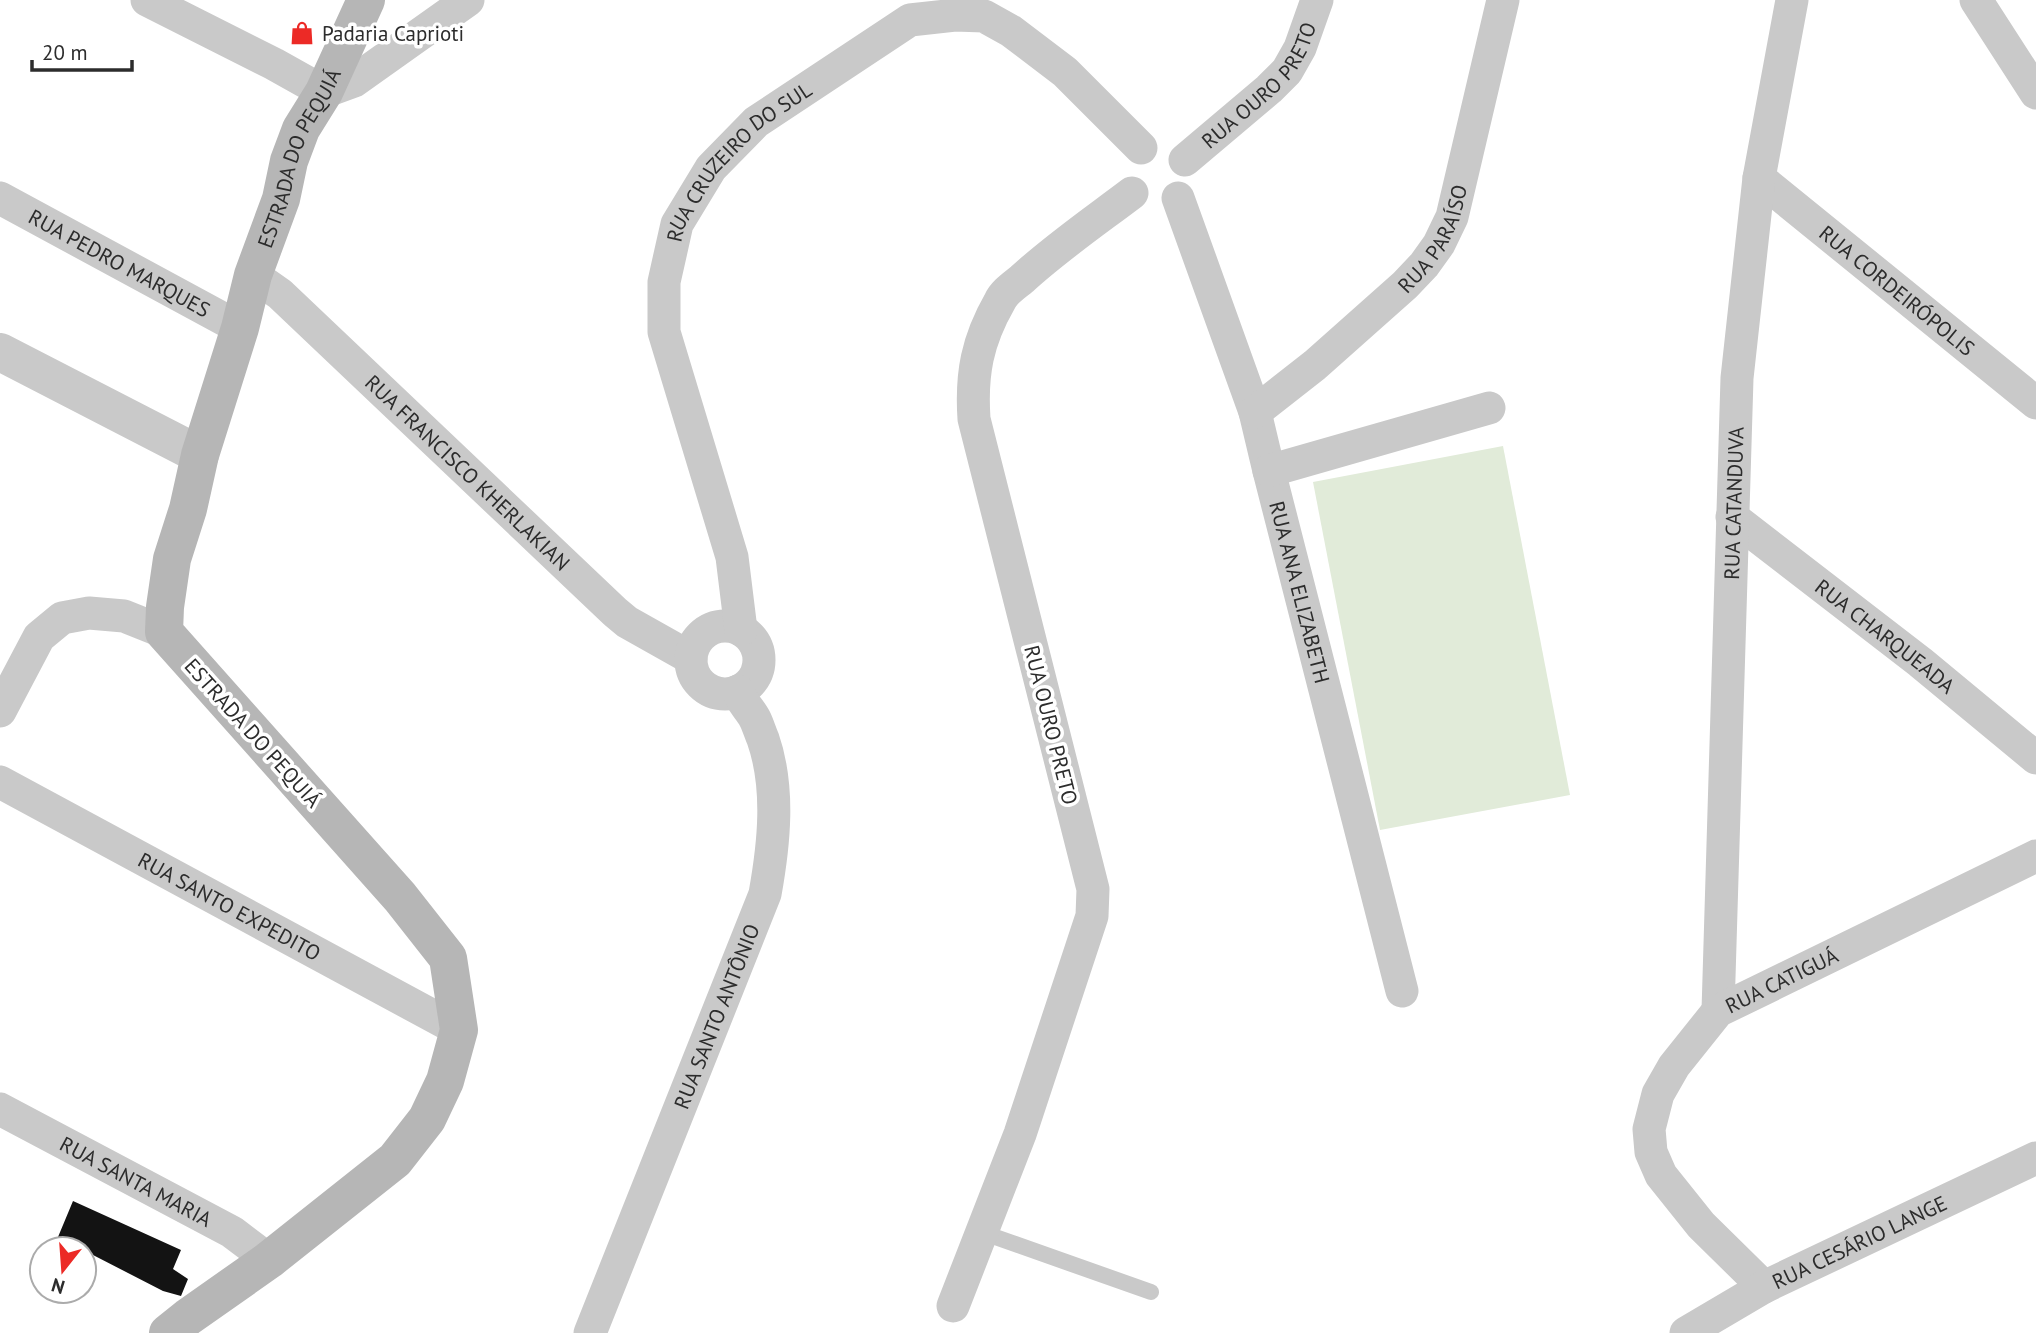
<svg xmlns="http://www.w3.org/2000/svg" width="2036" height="1333" font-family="'PT Sans',sans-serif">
	<rect width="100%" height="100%" fill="#fff"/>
	<path fill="#e1ebd9" d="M1503 446 1570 795 1380 830 1313 482Z"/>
	<path fill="#131313" d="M73 1201 181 1250 173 1269 188 1279 181 1296 163 1291 58 1237Z"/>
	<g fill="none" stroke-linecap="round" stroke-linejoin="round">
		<path stroke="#c9c9c9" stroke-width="16" d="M981 1232 1151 1292"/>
		<g stroke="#c9c9c9" stroke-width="33">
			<path d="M147 0 274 64 324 92 354 81 468 0"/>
			<path d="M1976 0 2036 93"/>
			<path id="s1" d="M1185 160 1269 89 1287 71 1300 48 1317 0"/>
			<path id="s2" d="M1759 178 2036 403"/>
			<path id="s3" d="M0 198 240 328"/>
			<path id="s4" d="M1178 198 1255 412 1269 471 1402 991"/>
			<path id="s5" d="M253 275 280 294 615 612 627 622 691 658"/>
			<path id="s6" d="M1255 412 1315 365 1405 285 1424 265 1439 244 1452 217 1503 0"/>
			<path d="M1269 471 1489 408"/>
			<path id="s7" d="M1732 517 1920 662 2036 758"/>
			<circle cx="725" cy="660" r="34"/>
			<path id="s8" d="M741 630 732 557 664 332V282L677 224 711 168 756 122 910 20 955 15 984 16 1011 31 1065 72 1141 148"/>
			<path d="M0 711 39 637 62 618 89 613 124 616 164 632"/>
			<path id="s9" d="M0 782 459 1030"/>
			<path id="s10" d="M1718 1011 1737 378 1759 178 1792 0"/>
			<path id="s11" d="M0 1109 232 1232 269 1260"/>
			<path id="s12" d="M1764 1287 1701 1225 1661 1175 1651 1152 1649 1129 1658 1094 1674 1066 1718 1011 2036 856"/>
			<path d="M953 1306 1020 1134 1092 916 1093 889 974 419C971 374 977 341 1000 301 1004 292 1015 285 1022 279 1057 247 1095 221 1132 193"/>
			<path id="s13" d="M590 1333 765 894C774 844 780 788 763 739 760 732 758 725 755 719 750 709 741 702 738 691"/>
			<path id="s14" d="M1686 1333 1764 1287 2036 1158"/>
		</g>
		<path stroke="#c9c9c9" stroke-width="38" d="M0 352 200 455"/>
		<path stroke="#b6b6b6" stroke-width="38" id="s15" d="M168 1333 188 1317 269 1260 395 1160 427 1119 445 1081 459 1030 448 958 400 897 164 632 165 607 172 559 188 509 200 455 240 328 253 275 281 199 289 161 301 129 324 92 366 0"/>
	</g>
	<defs>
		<g id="shop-bare" transform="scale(1.89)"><path d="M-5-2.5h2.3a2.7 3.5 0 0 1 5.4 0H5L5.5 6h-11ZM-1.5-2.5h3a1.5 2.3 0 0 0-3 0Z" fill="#ec2a26" stroke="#fff" stroke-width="2.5" paint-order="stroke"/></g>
	</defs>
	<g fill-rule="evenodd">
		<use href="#shop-bare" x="302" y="33"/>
	</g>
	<g text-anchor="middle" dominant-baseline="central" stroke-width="7" stroke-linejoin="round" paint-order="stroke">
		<g font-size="21" fill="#2c2c2c" stroke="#fff" text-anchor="start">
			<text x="322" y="33">Padaria Caprioti</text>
		</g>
		<g font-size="21" fill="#2c2c2c" stroke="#fff">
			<text stroke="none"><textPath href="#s1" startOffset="107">RUA OURO PRETO</textPath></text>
			<text stroke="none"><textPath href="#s15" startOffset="1433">ESTRADA DO PEQUIÁ</textPath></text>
			<text stroke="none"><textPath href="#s8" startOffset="506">RUA CRUZEIRO DO SUL</textPath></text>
			<text stroke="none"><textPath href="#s6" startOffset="252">RUA PARAÍSO</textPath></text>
			<text stroke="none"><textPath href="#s3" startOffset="136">RUA PEDRO MARQUES</textPath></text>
			<text stroke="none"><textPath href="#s2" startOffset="178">RUA CORDEIRÓPOLIS</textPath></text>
			<text stroke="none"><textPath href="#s5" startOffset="292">RUA FRANCISCO KHERLAKIAN</textPath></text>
			<text stroke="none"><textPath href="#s10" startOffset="508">RUA CATANDUVA</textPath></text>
			<text stroke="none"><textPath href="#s4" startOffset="413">RUA ANA ELIZABETH</textPath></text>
			<text stroke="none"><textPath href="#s7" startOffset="194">RUA CHARQUEADA</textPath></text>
			<text transform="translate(1051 725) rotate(76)">RUA OURO PRETO</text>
			<text transform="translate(253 733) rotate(48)">ESTRADA DO PEQUIÁ</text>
			<text stroke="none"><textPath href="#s9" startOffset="261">RUA SANTO EXPEDITO</textPath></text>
			<text stroke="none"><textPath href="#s12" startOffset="410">RUA CATIGUÁ</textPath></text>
			<text stroke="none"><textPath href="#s13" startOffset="341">RUA SANTO ANTÔNIO</textPath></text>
			<text stroke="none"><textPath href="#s11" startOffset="154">RUA SANTA MARIA</textPath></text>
			<text stroke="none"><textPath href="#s14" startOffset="196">RUA CESÁRIO LANGE</textPath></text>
		</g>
	</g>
	<g transform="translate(63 1270) rotate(197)"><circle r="33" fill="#ffffff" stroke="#ababab" stroke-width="2"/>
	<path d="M0-5L12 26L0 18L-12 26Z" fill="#ec2a26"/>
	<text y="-10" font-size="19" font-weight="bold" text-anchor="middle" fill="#2c2c2c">N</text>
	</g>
	<path d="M32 60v10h100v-10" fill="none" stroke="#2c2c2c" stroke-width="3.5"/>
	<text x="42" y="60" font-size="21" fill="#2c2c2c" stroke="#ffffff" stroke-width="5" paint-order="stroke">20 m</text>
</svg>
